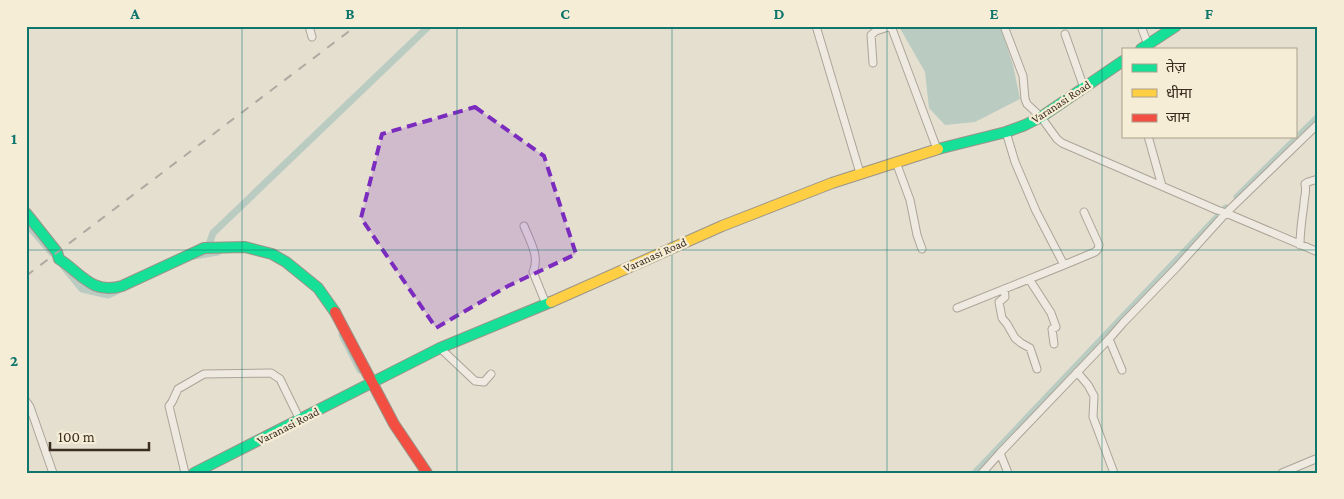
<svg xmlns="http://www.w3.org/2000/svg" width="1344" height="499" font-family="'Crimson Pro','Noto Sans Devanagari',serif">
	<rect width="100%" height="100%" fill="#e5dfd0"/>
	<path fill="#bacbc1" d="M901 26H1000L1013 65 1020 99 975 122 945 125 929 108 925 72 901 30Z"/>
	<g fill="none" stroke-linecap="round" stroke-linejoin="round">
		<path stroke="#bacbc1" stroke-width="7" d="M1237 197 1318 117
			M26 223 52 253
			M207 250 213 233 429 26
			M194 256 218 252
			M64 267 82 289 108 295 119 290
			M342 335 360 370
			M975 473 1226 208"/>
		<g stroke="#aba498" stroke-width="9">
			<path id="street" d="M309 26 312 37
				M816 26 860 173
				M891 26 937 149
				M1004 26 1023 76 1025 99 1027 104 1041 117 1057 139 1062 143 1217 210 1226 213 1318 252
				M1141 26 1148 45
				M1065 34 1084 88
				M873 63 871 35 876 31 891 26
				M1148 136 1162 186
				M896 162 910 200 917 235 922 249
				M524 226C530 241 540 257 533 272L546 304
				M1300 245C1300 231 1302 218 1304 204 1304 195 1307 193 1305 184L1308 182 1318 179
				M1064 265 1095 252 1098 249 1099 245 1084 212
				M1029 279 1051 313 1056 327 1052 329 1054 344
				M1004 289 1005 297 999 302 1002 318 1007 324 1015 338 1021 343 1030 348 1037 369
				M957 308 1064 265 1036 211 1015 162 1006 132
				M1109 339 1122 370
				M440 348 475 381 484 382 491 374
				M1077 372 1088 385 1094 396 1093 417 1114 473
				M26 401 30 407 53 473
				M185 473 169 406 172 402 178 389 204 374 271 373 280 379 300 420
				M982 473 1000 453
				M1008 473 1000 453 1109 339 1123 323 1177 267 1226 213 1318 124
				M1282 473 1318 458"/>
		</g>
		<g stroke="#9a9488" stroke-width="12">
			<path id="fast" d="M1141 49 1176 26
				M938 149 1006 132 1025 125 1041 117 1123 61
				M26 213 57 252 59 259C81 273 92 295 122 286L204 248 245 247 272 254 286 262 318 288 335 312
				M194 473 440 348 551 302"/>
		</g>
		<g stroke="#9a9488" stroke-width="12">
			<path id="slow" d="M551 302 722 226 832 183 938 149"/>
		</g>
		<g stroke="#9a9488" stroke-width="12">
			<path id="jam" d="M335 312 394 424 427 473"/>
		</g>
		<use href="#street" stroke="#eeeae1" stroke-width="7"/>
		<use href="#fast" stroke="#16e098" stroke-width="10"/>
		<use href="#slow" stroke="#ffcf43" stroke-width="10"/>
		<use href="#jam" stroke="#f24e42" stroke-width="10"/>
		<path stroke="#aea9a1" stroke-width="2" stroke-dasharray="9 9" stroke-linecap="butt" d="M26 276 356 26"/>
	</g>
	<path fill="#7b2cbf" fill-opacity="0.2" stroke="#7b2cbf" stroke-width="4" stroke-dasharray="10 6" stroke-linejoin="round" d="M475 107 544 156 576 254 508 286 436 328 361 218 382 134Z"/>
	<path fill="none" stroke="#0f766e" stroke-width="1" stroke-opacity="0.55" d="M242 26V473M457 26V473M672 26V473M887 26V473M1102 26V473M26 250H1318"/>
	<g text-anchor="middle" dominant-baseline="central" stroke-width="4.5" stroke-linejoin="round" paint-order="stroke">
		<g font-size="12" fill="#3b2d20" stroke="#f6edd6">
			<text transform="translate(1061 102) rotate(-33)">Varanasi Road</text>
			<text transform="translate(655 255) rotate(-24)">Varanasi Road</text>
			<text transform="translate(288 426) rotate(-27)">Varanasi Road</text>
		</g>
	</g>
	<rect width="1344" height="499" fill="none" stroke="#f6edd6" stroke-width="55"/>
	<rect x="1122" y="48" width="175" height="90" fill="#f6edd6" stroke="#aba08d"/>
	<rect x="1132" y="64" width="25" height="8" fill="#16e098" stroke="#aba08d"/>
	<text x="1166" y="72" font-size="15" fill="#3b2d20">तेज़</text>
	<rect x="1132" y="89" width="25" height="8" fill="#ffcf43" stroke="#aba08d"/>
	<text x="1166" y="98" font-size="15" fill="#3b2d20">धीमा</text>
	<rect x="1132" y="114" width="25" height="8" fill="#f24e42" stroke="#aba08d"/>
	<text x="1166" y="122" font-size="15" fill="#3b2d20">जाम</text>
	<path d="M50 442v8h99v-8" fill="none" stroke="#3b2d20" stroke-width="2.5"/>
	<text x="58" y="442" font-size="15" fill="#3b2d20" stroke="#f6edd6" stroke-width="4" paint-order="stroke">100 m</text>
	<rect x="28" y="28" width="1288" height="444" fill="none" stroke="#0f766e" stroke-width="2"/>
	<g font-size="16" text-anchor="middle" font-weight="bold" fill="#0f766e">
		<text x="135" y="19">A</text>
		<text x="350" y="19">B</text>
		<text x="565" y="19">C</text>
		<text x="779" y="19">D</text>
		<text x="994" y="19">E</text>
		<text x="1209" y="19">F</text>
		<text x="14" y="144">1</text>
		<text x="14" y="366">2</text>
	</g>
</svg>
